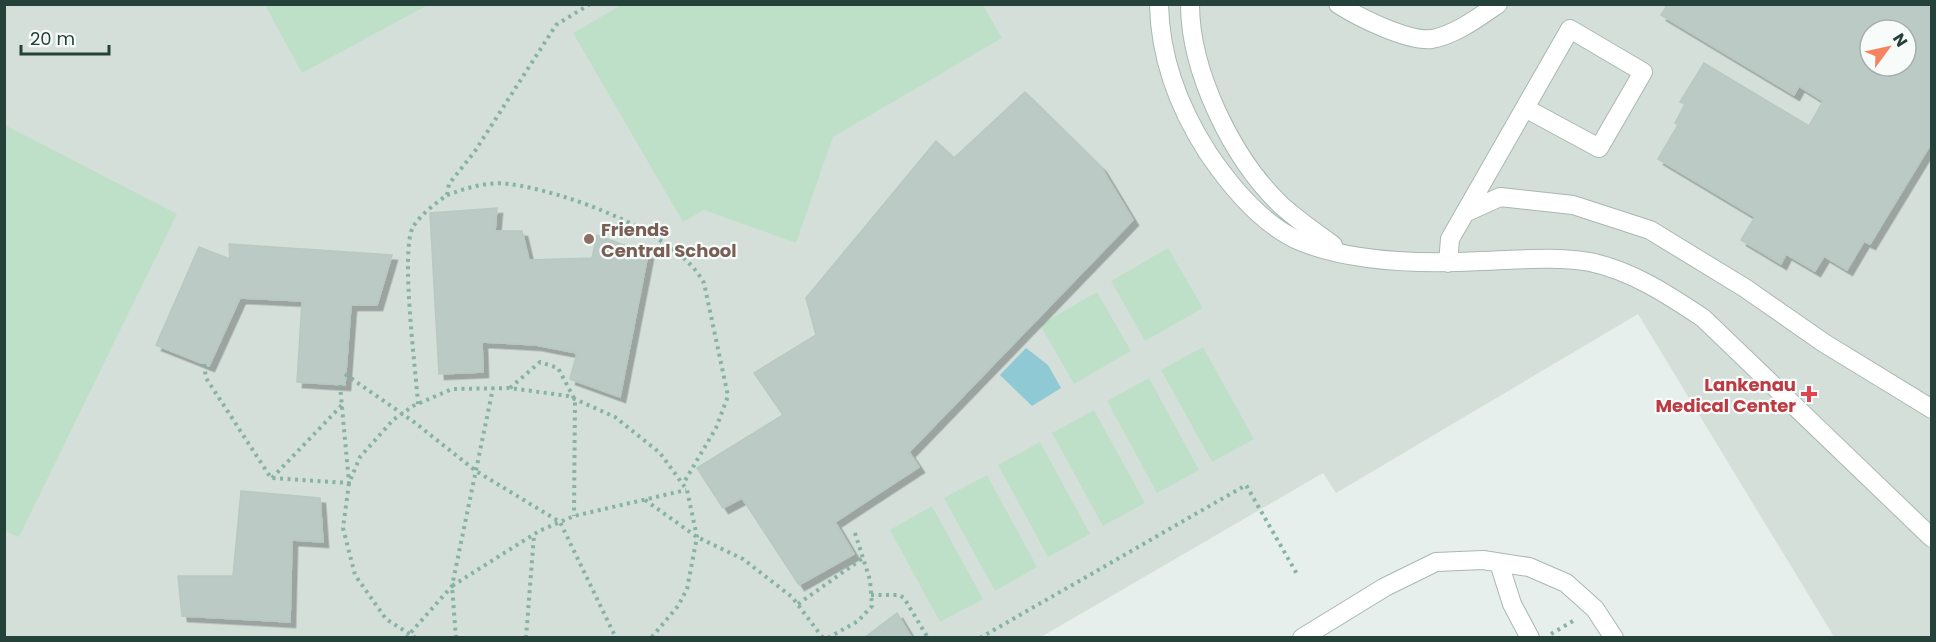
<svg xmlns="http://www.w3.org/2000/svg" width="1936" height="642" font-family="Poppins,sans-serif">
	<defs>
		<filter id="shadow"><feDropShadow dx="5.5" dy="5.5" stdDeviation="0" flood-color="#0004"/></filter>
	</defs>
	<rect width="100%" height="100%" fill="#e6efeb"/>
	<path fill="#d4dfda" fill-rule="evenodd" d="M4 5H1931V637H1834L1638 314 1336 493 1323 473 1041 637H5ZM1870 30H1906V66H1870Z"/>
	<path fill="#bfe0c8" d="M265 5H428L302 73Z
		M983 5 1002 38 833 137 796 243 704 210 683 222 573 33 621 5Z
		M5 125 177 214 19 537 4 531Z
		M1168 248 1203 308 1145 341 1111 281Z
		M1097 292 1131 351 1074 384 1040 325Z
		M1203 347 1254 439 1212 462 1161 370Z
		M1149 378 1199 470 1157 493 1107 401Z
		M1094 410 1145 503 1103 526 1052 433Z
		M1040 442 1090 534 1048 557 998 465Z
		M987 475 1037 567 995 591 944 498Z
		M932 506 983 599 940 622 890 530Z"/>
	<path fill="#8ec9d4" d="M1026 348 1048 365 1061 388 1032 406 1000 375Z"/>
	<path fill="#bbcac4" stroke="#b8c9c2" stroke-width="1.5" fill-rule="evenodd" filter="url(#shadow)" d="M1663 4H1932V142L1870 244 1864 241 1847 270 1824 256 1815 271 1786 254 1781 264 1741 240 1755 217 1658 159 1678 125 1675 123 1685 104 1680 102 1704 63 1809 126 1823 101 1799 86 1794 95 1661 15 1666 7ZM1870 30H1906V66H1870Z
		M1025 92 1101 167 1133 220 909 452 919 467 835 522 854 554 799 585 742 498 723 508 697 468 783 415 754 373 816 335 806 298 936 141 954 158Z
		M497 208 495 231H522L529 260 592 258 597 235 648 254 620 397 570 379 577 353 536 345 482 342 483 372 439 374 430 213Z
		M229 244 392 255 377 305H351L345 385 297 382 302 301 240 298 209 366 156 345 199 247 230 259Z
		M241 491 320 498 323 542 292 540 290 622 182 616 178 576H233Z
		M897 613 912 638H864Z"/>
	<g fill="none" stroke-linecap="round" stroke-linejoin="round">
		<g stroke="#a8b8b2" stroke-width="20">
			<path id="minor" d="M1159 4C1160 58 1179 108 1208 153 1231 187 1263 226 1302 242 1355 263 1425 264 1481 261 1517 260 1555 256 1590 262 1632 271 1667 294 1703 318L1932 538
				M1190 4C1190 72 1233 160 1282 206 1298 220 1316 233 1333 245
				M1338 4C1358 17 1408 42 1432 39 1455 35 1479 17 1498 4
				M1467 212 1500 197 1573 205 1650 230 1745 288 1824 343 1932 409
				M1448 263 1450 239 1570 29 1643 72 1599 148 1525 108
				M1499 563 1512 604 1530 638
				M1302 638 1385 587 1436 562 1483 560 1529 567 1566 583 1595 609 1614 638"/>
		</g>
		<path stroke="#86b3a5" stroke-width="4" stroke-dasharray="3 4.5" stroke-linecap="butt" d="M447 195C467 188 487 181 509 184 564 191 677 232 704 283L728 396 716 428 683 484
			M204 364 206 378 271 478 349 483 340 385
			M345 374 414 422 476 471 560 522 616 638
			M510 388 540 362 558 368 575 400 574 516
			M418 404C416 371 400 251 413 227 420 215 436 203 447 195L449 184 475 151 556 25 590 4
			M272 478 342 405
			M645 500 697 537 743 559 792 597 823 638
			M871 595H899L904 598 928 638
			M798 604 863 558
			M1551 634 1573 621
			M406 638 452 586 493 388
			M416 638 386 619 355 575 343 528 349 483 360 457 393 420 413 406 452 389 510 388 568 396 615 417 660 453 687 490 697 537 687 589 678 606 651 638
			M456 638 452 586 539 531 574 516 686 490
			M526 638 534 535
			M828 638 858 621 872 606 870 580 854 530
			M980 638 1246 485 1297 574"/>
		<use href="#minor" stroke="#fff" stroke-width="18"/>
	</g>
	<circle fill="#8d6e63" stroke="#f7fbf9" stroke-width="2" cx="589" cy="239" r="6"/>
	<path fill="#e0444e" stroke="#f7fbf9" stroke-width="2" d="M1806 385h6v6h6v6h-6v6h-6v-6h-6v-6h6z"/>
	<g text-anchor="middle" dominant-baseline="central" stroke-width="4.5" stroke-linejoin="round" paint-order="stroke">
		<g font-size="18" font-weight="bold" fill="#785e54" stroke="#f7fbf9" text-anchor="start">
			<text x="601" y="229">Friends<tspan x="601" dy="21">Central School</tspan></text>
		</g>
		<g font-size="18" font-weight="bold" fill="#be3a42" stroke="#f7fbf9" text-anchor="end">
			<text x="1796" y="384">Lankenau<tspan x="1796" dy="21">Medical Center</tspan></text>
		</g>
	</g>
	<rect width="1936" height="642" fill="none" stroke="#24423a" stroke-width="12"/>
	<g transform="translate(1888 48) rotate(57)"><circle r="28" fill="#f7fbf9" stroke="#a3b1ad" stroke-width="1.5"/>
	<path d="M0-4.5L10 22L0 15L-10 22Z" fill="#f4845f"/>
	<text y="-9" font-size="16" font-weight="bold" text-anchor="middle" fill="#24423a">N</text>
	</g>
	<path d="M21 45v9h88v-9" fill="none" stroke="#24423a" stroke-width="3"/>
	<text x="30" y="45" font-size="18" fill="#24423a" stroke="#f7fbf9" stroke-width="4.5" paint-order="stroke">20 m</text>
</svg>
